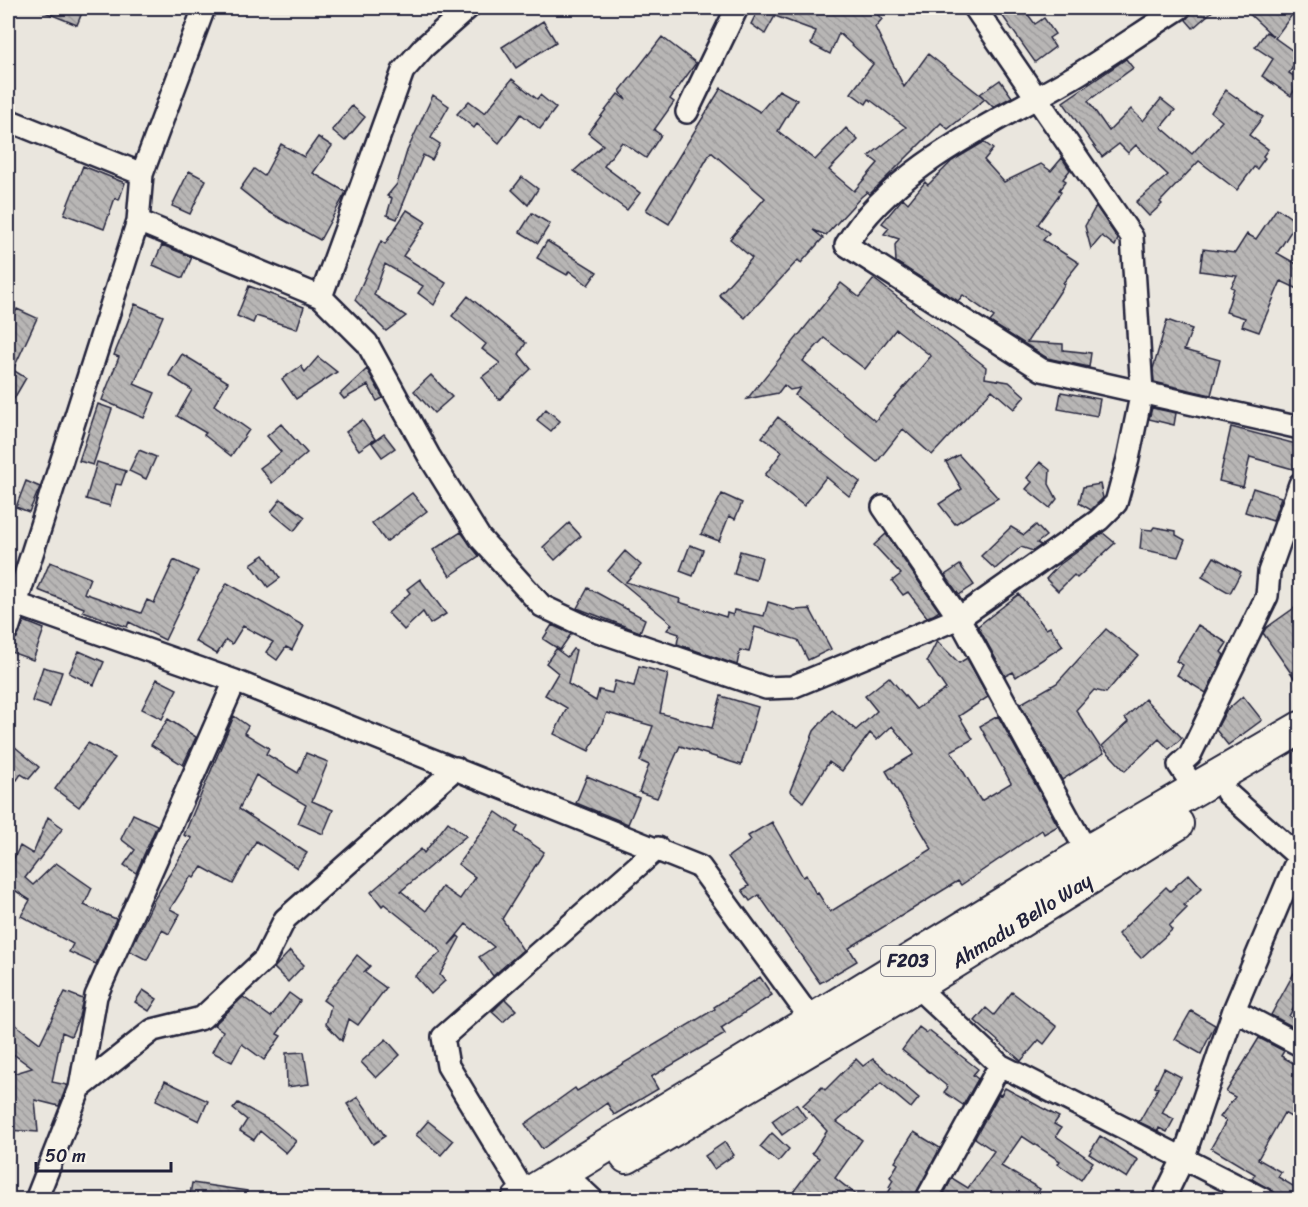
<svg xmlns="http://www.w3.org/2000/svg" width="1308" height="1207" font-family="Sriracha,sans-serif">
	<defs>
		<pattern id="building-back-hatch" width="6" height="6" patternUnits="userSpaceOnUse" patternTransform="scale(1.5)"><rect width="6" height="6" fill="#b8b6b5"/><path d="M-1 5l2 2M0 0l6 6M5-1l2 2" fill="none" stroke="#9e9c9d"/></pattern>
	</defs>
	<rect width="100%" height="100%" fill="#eae6de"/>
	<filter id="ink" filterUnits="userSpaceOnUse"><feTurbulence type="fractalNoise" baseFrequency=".0167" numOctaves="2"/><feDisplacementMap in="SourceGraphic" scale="12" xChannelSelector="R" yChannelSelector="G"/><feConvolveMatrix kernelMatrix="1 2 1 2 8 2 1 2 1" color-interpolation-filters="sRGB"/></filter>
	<g filter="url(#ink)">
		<path fill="url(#building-back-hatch)" stroke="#22223b" stroke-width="1.5" fill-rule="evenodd" d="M35 8H84L77 25Z
			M757 8H871L882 19 875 27 904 87 928 54 984 98 980 94 1000 80 1012 97 993 107 985 99 948 129 941 123 870 194 867 192 861 197 826 235 813 230 823 238 801 263 798 260 745 318 719 295 752 258 730 239 765 198 711 152 669 224 646 210 721 88 760 112 779 90 797 100 778 131 815 160 846 128 858 140 829 170 854 191 878 163 869 156 906 127 869 99 866 104 851 93 873 64 839 33 830 54 811 44 816 31 775 16 765 34 751 24 758 10Z
			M997 8H1023L1035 24 1044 18 1055 34 1049 38 1055 47 1035 62Z
			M1193 8H1216L1193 28 1186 20Z
			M1243 8H1297L1275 38 1300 56 1289 73 1300 80 1291 96 1262 76 1273 59 1255 47 1266 32 1273 36Z
			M543 21 556 42 516 68 502 47Z
			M662 37 696 63 670 99 674 102 654 130 661 135 646 158 622 142 604 166 640 193 627 210 574 171 603 145 588 133 618 94 626 100 620 91Z
			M1126 59 1133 68 1088 101 1109 131 1131 109 1143 121 1161 99 1175 110 1161 127 1192 154 1222 121 1211 112 1226 90 1263 117 1249 135 1268 149 1263 156 1265 158 1257 169 1254 167 1237 190 1199 161 1160 202 1162 204 1149 216 1136 202 1168 175 1136 145 1128 153 1119 144 1102 157 1063 102Z
			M512 79 537 99 540 95 556 108 540 129 521 114 499 143 477 124 474 128 457 114 469 101 485 113Z
			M433 95 449 106 431 138 440 144 432 160 423 155 397 219 387 215 392 198 387 196 397 184 407 151Z
			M352 106 365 117 345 141 332 130Z
			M318 137 332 146 313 173 346 192 320 240 269 212 240 189 254 169 264 176 281 144 304 157Z
			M984 142 993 149 984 160 1004 182 1041 164 1051 171 1062 158 1070 170 1063 179 1066 181 1059 190 1061 192 1038 224 1049 233 1043 240 1079 263 1063 283 1065 284 1027 342 1063 344V350L1091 353 1089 367 1047 358 990 322 994 317 963 295 958 301 896 262 895 245 899 239 884 234 889 228 882 223 903 198 908 203 925 182 928 185 952 161Z
			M83 166 125 183 119 200 115 198 104 229 64 214Z
			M189 171 206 180 190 214 172 206Z
			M522 177 538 189 528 205 512 190Z
			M1096 206 1118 239 1115 246 1102 236 1091 249 1085 226Z
			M1277 208 1297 222 1277 253 1300 266V290L1281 281 1259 332 1242 326 1245 318 1226 312 1234 288 1231 287 1237 276 1200 271 1203 249 1235 253 1247 234 1256 239Z
			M407 210 426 222 403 256 446 283 434 305 418 293 423 286 385 264 374 295 406 316 386 331 355 300 381 241 385 244Z
			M532 213 550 224 538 243 520 232Z
			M547 241 597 272 588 285 569 271 567 275 537 258Z
			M162 245 192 257 183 278 153 265Z
			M874 279 986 367 985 378 1009 382 1025 396 1014 409 992 390 932 455 903 429 877 462 795 395 800 388 790 390 784 385 778 393 747 399 841 283 859 297ZM896 329 931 356 875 421 803 361 824 338 865 369Z
			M249 286 304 307 297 329 256 316 253 323 237 316Z
			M468 296 526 343 519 354 531 369 499 400 482 377 500 363 482 349 486 344 452 316Z
			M135 304 163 316 134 384 155 393 144 418 102 400 119 357 114 355Z
			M17 309 37 318 13 370 26 378 8 409V328Z
			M1167 320 1192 329 1184 350 1220 360 1211 395 1154 382 1153 369Z
			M182 354 228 382 214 405 249 430 231 456 204 435 206 433 177 416 192 390 169 375Z
			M318 357 337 372 296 399 282 379 301 366 305 372Z
			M367 369 383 398 377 401 368 385 344 399 340 394Z
			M431 375 452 397 434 413 414 391Z
			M1061 392 1100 399 1097 416 1058 409Z
			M98 404 112 409 93 465 79 461Z
			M1152 408 1176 413 1174 425 1149 419Z
			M546 409 560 421 551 431 537 420Z
			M778 417 860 482 849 496 826 477 804 506 765 475 782 452 762 437Z
			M362 420 375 439 359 450 346 432Z
			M281 424 307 453 272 483 260 468 281 452 267 436Z
			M1231 427 1300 445V471L1250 457 1243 487 1219 481Z
			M384 434 395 448 382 457 372 443Z
			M139 450 156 457 146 479 129 471Z
			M959 455 998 498 955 524 939 504 962 489 946 462Z
			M97 462 126 471 121 485 116 484 110 506 86 499Z
			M1040 462 1050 470 1049 484 1057 499 1050 508 1026 489 1032 482 1027 478Z
			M26 481 40 487 29 512 16 507Z
			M1100 484 1103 498 1091 510 1079 503 1083 487Z
			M1253 488 1281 497 1273 521 1245 512Z
			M412 493 427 511 386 542 372 523Z
			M722 494 742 503 735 519 729 516 719 541 701 534Z
			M281 499 305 517 294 531 271 512Z
			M569 523 581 536 555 560 543 547Z
			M1036 525 1046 536 1037 543 1041 545 1033 551 1021 547 995 569 981 556 1011 527 1024 535Z
			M1154 527 1176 531V535L1185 540 1178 557 1140 549 1142 529 1152 530Z
			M461 532 479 556 450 576 433 550Z
			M1103 533 1115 543 1077 578 1074 575 1058 591 1046 579 1059 565Z
			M886 534 939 611 933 615 927 617 908 592 903 595 892 581 901 574 874 545Z
			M690 545 703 550 693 576 680 571Z
			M625 551 641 565 626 582 680 599 679 602 726 617 727 613 733 615 734 610 764 616 768 602 794 610 810 609 831 649 808 660 798 640 755 627 749 652 740 650 737 665 677 644 679 634 667 630 672 624 608 571Z
			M740 551 762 557 756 580 734 574Z
			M264 555 280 578 268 587 251 564Z
			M1214 557 1241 572 1230 593 1202 577Z
			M174 560 198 571 165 640 129 622 127 627 83 611 84 608 38 590 50 562 90 578 84 593 141 613 147 600 154 603Z
			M960 565 974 585 959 595 945 575Z
			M420 579 446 614 430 624 423 612 404 630 388 613 410 593 407 589Z
			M227 583 304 626 292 650 286 647 277 660 266 652 273 642 243 626 232 644 226 640 217 654 195 641Z
			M588 588 645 619 640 632 577 608Z
			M1019 594 1046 629 1050 627 1063 646 1016 677 1013 672 1005 676 978 626Z
			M1300 604V686L1263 633 1266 628Z
			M24 621 44 629 33 660 8 651V641L17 638Z
			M552 625 571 634 560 650 543 639Z
			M1198 625 1227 643 1221 652 1224 655 1206 693 1177 675 1183 665 1176 661Z
			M1106 629 1138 655 1106 693 1094 690 1076 710 1104 753 1062 780 1020 704 1057 683Z
			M937 641 959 663 967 658 988 697 959 716 973 739 951 751 981 801 1011 783 980 726 998 716 1058 826 1044 834 1042 830 961 885 958 881 849 948 857 961 820 983 759 895 750 901 742 890 749 886 728 857 751 840 748 836 772 822 803 877 806 875 816 894 818 893 830 912 932 849 886 771 913 755V752L892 726 877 740 870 733 842 771 829 762 803 802 790 791 814 731 832 710 856 730 877 711 865 696 889 677 916 709 946 689 927 661Z
			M556 649 567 657 573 649 576 650 568 684 596 701 599 690 612 693 615 681 634 686 639 666 668 674 660 713 712 728 721 696 758 707 741 765 680 746 657 798 639 792 649 765 640 761 653 726 607 713 589 751 554 734 567 708 545 695 558 673 546 663Z
			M79 651 104 662 94 685 69 673Z
			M43 667 62 672 50 707 32 701Z
			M157 679 177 689 162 719 142 709Z
			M1243 696 1262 720 1228 745 1216 730 1226 711Z
			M1145 699 1182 738 1169 749 1159 739 1125 771 1102 746 1128 722 1125 718Z
			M234 716 248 726 244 733 269 748 266 754 298 773 306 753 328 762 312 801 333 810 323 834 298 823 306 805 256 775 239 809 307 853 297 868 256 841 233 884 202 867 194 878 191 876 170 909 180 914 169 934 162 930 147 960 130 951 155 898 192 838 184 835Z
			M168 719 196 737 183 765 151 745Z
			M8 741 39 767 29 779 21 774 17 780 8 773Z
			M88 743 115 758 79 807 55 789Z
			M587 776 639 798 628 824 576 803Z
			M496 812 518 827 515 832 544 852 502 919 523 950 493 976 479 957 494 947 466 924 449 945 458 936 460 938 440 975 445 981 431 994 415 976 441 952 429 940 384 904 382 906 371 892 421 849 424 853 448 822 466 836 401 891 426 911 442 887 460 899 475 877 458 864Z
			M133 814 157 825 136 873 124 865 135 850 121 839Z
			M48 817 63 828 25 878 33 885 56 863 92 888 84 905 116 919 96 964 69 952 73 944 21 916 30 900 8 886V870L20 846 33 854Z
			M1189 874 1202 888 1184 905 1187 908 1169 926 1172 930 1141 958 1118 934 1166 887 1170 891Z
			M290 951 304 965 288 982 274 968Z
			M357 955 370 966 364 972 386 988 358 1025 349 1019 342 1041 326 1024 331 1006 323 1000Z
			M1300 962V997L1289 1016 1300 1023 1297 1029 1271 1015Z
			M760 977 772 995 721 1028 725 1034 651 1077 658 1089 614 1115 607 1103 542 1149 525 1124 575 1088 577 1091 715 1009 714 1007Z
			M143 990 157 999 149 1011 135 1002Z
			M65 992 83 999 79 1017 71 1036 62 1032 52 1082 67 1085 59 1106 35 1100 38 1132 8 1130 13 1086 9 1075 32 1068 8 1050V1045L12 1041 8 1030V1019L40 1043Z
			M1012 992 1057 1027 1044 1044 1039 1040 1021 1061 975 1021 986 1008 994 1015Z
			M289 993 300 1001 277 1034 281 1036 264 1060 242 1044 232 1062 212 1052 223 1031 214 1025 243 997 271 1017Z
			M505 999 516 1010 503 1022 492 1012Z
			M1191 1011 1215 1025 1201 1054 1175 1039Z
			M919 1027 927 1033 929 1031 978 1069 973 1075 978 1079 963 1105 944 1092 948 1087 902 1050Z
			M1259 1038 1284 1051 1281 1056 1300 1067V1122L1284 1113 1258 1159 1281 1172 1278 1177 1298 1189 1292 1200H1286L1252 1179 1255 1174 1211 1148 1226 1121 1220 1117 1235 1097 1226 1092Z
			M386 1039 400 1055 376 1078 361 1062Z
			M304 1052 309 1084 287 1087 286 1053Z
			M856 1059 863 1066 873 1059 919 1098 911 1108 881 1083 837 1122 862 1140 835 1178 863 1200H787L819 1158 812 1153 827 1131 803 1105 822 1087 825 1090Z
			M1164 1068 1181 1077 1162 1113 1174 1119 1167 1132 1159 1128 1158 1131 1139 1122 1158 1088 1155 1087Z
			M165 1081 208 1101 199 1121 156 1100Z
			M1005 1088 1059 1117 1054 1124 1061 1128 1056 1136 1093 1162 1081 1180 1058 1164 1060 1161 1022 1136 1001 1166 1040 1189 1034 1200H941L952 1178 968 1188 994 1151 975 1138 999 1094 1001 1095Z
			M358 1097 385 1136 373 1144 347 1104Z
			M238 1103 274 1123 296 1141 286 1153 260 1131 254 1140 240 1131 247 1120 233 1109Z
			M796 1104 806 1118 782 1135 772 1121Z
			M428 1121 453 1141 441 1155 416 1135Z
			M914 1132 940 1148 913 1200H884L891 1188 889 1187 893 1180 890 1177 898 1164 895 1162Z
			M772 1133 789 1149 778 1162 760 1147Z
			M1100 1136 1138 1160 1127 1178 1089 1154Z
			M725 1142 734 1155 714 1169 705 1156Z
			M192 1183 247 1191 246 1200H189Z"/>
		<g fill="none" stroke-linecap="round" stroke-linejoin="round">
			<g stroke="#22223b" stroke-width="26">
				<path id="minor" d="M1180 8C1147 29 1114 52 1080 73 1001 121 895 163 846 245L1042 370 1300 428
					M687 112 737 8
					M8 120 142 174
					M138 221 321 297 367 343 429 456 480 538 542 606 589 628 766 688 792 687 959 618 1099 520 1116 503 1128 459 1142 391 1132 237 975 8
					M321 297 403 71 424 47 468 8
					M883 507 959 618 1087 852
					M8 601 235 681 700 867 811 1019
					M8 629 138 221 142 174 204 8
					M1195 789 1179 765 1190 755 1267 596 1269 572 1300 484
					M1227 793 1300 858
					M916 986 1000 1065 1265 1200
					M1234 1010 1300 1045
					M80 1088 153 1030 202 1018 265 959 285 919 456 768
					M578 1186 593 1200
					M526 1195 448 1066 443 1037 658 848
					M36 1200 80 1088 96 996 235 681
					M926 1200 1000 1065
					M1163 1200 1183 1159 1234 1010 1294 867 1300 862"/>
			</g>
			<g stroke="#22223b" stroke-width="36">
				<g id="primary">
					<path id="s1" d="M627 1157 916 986 1177 824"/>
					<path d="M518 1200 1087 852 1300 728"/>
				</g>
			</g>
			<use href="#minor" stroke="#f7f3e8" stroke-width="21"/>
			<use href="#primary" stroke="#f7f3e8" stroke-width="32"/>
		</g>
	</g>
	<g text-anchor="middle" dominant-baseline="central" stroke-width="4.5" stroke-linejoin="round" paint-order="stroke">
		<rect fill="#f7f3e8" stroke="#62616f" stroke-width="1.5" x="881" y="946" width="54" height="30" rx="4.5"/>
		<g font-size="18" font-weight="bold" fill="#22223b">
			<text x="908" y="961">F203</text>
		</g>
		<g font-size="20" fill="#22223b" stroke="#f7f3e8">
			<text stroke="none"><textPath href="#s1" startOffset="460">Ahmadu Bello Way</textPath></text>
		</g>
	</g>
	<rect width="1308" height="1207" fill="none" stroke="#f7f3e8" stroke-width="30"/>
	<rect x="15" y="15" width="1278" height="1177" fill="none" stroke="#22223b" stroke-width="2" filter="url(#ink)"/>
	<path d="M36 1162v9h135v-9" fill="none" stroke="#22223b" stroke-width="3"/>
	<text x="45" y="1162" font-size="18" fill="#22223b" stroke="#f7f3e8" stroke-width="4.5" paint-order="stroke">50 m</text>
</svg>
